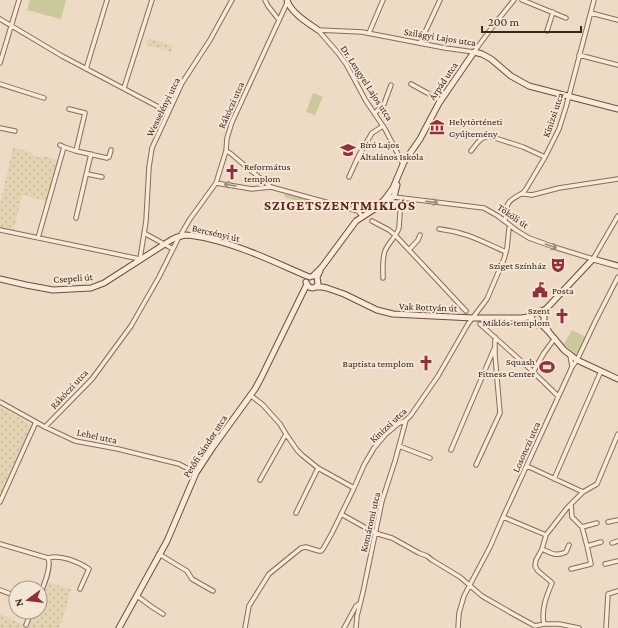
<svg xmlns="http://www.w3.org/2000/svg" width="618" height="628" font-family="'Crimson Pro',serif">
	<defs>
		<pattern id="farmland-dots" width="8" height="8" patternUnits="userSpaceOnUse"><rect width="8" height="8" fill="#e2d3b2"/><path d="M2 2h.1M6 6h.1" fill="none" stroke="#c2b599" stroke-width="1.8" stroke-linecap="round"/></pattern>
	</defs>
	<rect width="100%" height="100%" fill="#eddbc5"/>
	<path fill="url(#farmland-dots)" d="M148 38 173 46 171 52 146 45Z
		M13 147 32 153V155L42 158 44 156 60 161 49 202 22 195 14 230 0 228V205Z
		M0 407 32 425 0 495Z
		M47 582 71 589 63 618 59 628H0V614L28 627 34 612H40V599Z"/>
	<path fill="#cac999" d="M30 0H66L61 19 27 10Z
		M313 93 323 97 315 115 306 112Z
		M285 193 330 206 329 210 284 197Z
		M572 330 586 337 576 355 564 344Z"/>
	<g fill="none" stroke-linecap="round" stroke-linejoin="round">
		<g stroke="#876c5c" stroke-width="5.5">
			<path id="street" d="M265 0 268 6 279 20
				M522 0 566 18
				M591 13 618 20
				M0 19 62 56 168 112
				M318 30 362 32 445 48 474 52 493 26 514 0
				M318 30 338 53 346 64 366 101 385 129 403 164
				M547 31 553 12
				M369 33 383 0
				M420 43 440 0
				M579 55 618 65
				M0 63 19 0
				M86 69 107 0
				M0 84 44 98
				M411 84 440 100
				M124 88 152 0
				M69 109 85 113 76 151
				M375 113 384 104 391 85
				M0 128 15 131
				M60 145 64 147 76 151 107 158 109 157 111 150
				M226 151 230 153 249 169 271 187
				M471 151C476 145 480 137 489 136L523 147 545 157
				M87 174 102 177
				M349 177 359 155 372 133 383 126
				M216 183 252 189 271 187 358 211 362 216
				M523 194 532 195 559 188 618 179
				M394 197 484 208 498 216 516 230 529 238 554 247 593 259 618 216
				M76 218 91 154
				M372 221 389 230 395 235 466 311
				M505 221C506 216 505 209 508 204 511 197 522 196 526 189L545 157 559 129 566 107 594 0
				M439 229C466 232 481 241 506 252
				M0 230 140 259 146 221 149 167 152 148 182 83 210 40 232 0
				M144 233 173 249
				M180 236 190 219 216 183 226 151 227 138 232 122 287 3
				M38 238 64 147
				M409 250 418 240 420 235
				M383 278C383 270 382 259 385 251 388 243 396 237 399 228L401 198
				M480 324 528 367 558 396
				M570 355 572 367
				M533 372 544 353 555 338
				M250 395 263 405 280 424 286 434 297 450 302 455 318 468 354 488
				M0 402 45 427 75 441 118 449 179 464 196 473
				M45 427 92 379 131 326 159 277 178 239
				M399 446 430 458
				M451 450 494 349
				M476 465 500 413 495 355V337
				M527 466 583 492
				M554 479 601 371
				M260 480 286 434
				M0 502 36 422
				M571 505 572 517 582 527 587 546 601 542
				M296 513 318 468
				M341 514 375 533 392 538 419 553 427 556 432 560 460 577 482 596 515 615 535 626 544 624H559L579 628
				M503 517 546 535
				M608 522 618 520
				M582 527 597 523
				M612 543 618 541
				M0 544 48 558C52 567 44 585 40 594
				M542 549C551 553 556 557 566 552L569 545
				M159 554 187 571 192 579 213 591
				M48 558C60 554 79 562 89 569L80 589
				M605 564 618 561
				M571 569 591 564 587 546
				M0 590 16 596
				M137 596 152 607 163 614
				M544 624C541 610 546 597 552 583L550 581 538 571 535 566 536 560 542 549 546 535 567 508 583 492 597 484 618 434
				M26 625 31 612
				M245 628 249 606 269 574 301 548 306 547 319 551H321L323 549 332 533 354 488 364 465 374 448 385 435 398 424 406 420 411 415 438 376 468 324 487 299 504 259 507 248 509 228 510 226
				M344 628 356 606 359 604
				M356 628 357 616 363 592 382 501 395 461 406 420
				M458 628 459 613 464 596 490 547 503 517 572 367 577 360 595 322 618 277
				M606 628 608 594 618 591"/>
		</g>
		<g stroke="#694e3f" stroke-width="7">
			<path id="secondary" d="M287 0C290 12 308 23 318 30
				M385 199 394 197 397 185
				M313 276 322 267 356 221 376 208 385 199 393 188 404 162 420 139 439 103 474 52 482 54 491 59 511 76 529 86 618 109
				M0 279 26 285 53 290 91 288 104 283 171 240C175 238 180 236 185 235 192 235 200 237 206 238 242 246 274 262 307 276L310 277
				M306 282C308 289 315 290 318 284L317 277 320 271
				M315 287H322L327 288 344 294 377 310 393 314 473 318H521L528 317 532 315 535 312H539L546 309 592 260 593 259 618 266
				M539 312 544 316V320L548 330
				M532 315 531 321C534 325 538 326 542 323
				M541 324 548 331 564 350 577 360 618 379
				M119 628 167 541 196 473 213 447 255 389 261 378 307 284"/>
		</g>
		<use href="#street" stroke="#f8e9d8" stroke-width="3.5"/>
		<use href="#secondary" stroke="#f8e9d8" stroke-width="5"/>
	</g>
	<defs><path id="oneway-shaft" d="M-6 0H5M1.5-3L5.5 0L1.5 3" fill="none" stroke-width="1.6" stroke-linecap="round" stroke-linejoin="round"/></defs>
	<g stroke="#98887c">
		<use href="#oneway-shaft" transform="translate(230 185) rotate(-171)"/>
		<use href="#oneway-shaft" transform="translate(432 202) rotate(6)"/>
		<use href="#oneway-shaft" transform="translate(551 246) rotate(20)"/>
	</g>
	<defs>
		<g id="museum-bare" transform="scale(1.2)"><path d="M0-6L6-3V-2H-6V-3ZM-5-1h2V3h-2ZM-1-1h2V3h-2ZM3-1h2V3H3ZM-6 4H6V6H-6Z" fill="#942e3d" stroke="#f4e6d4" stroke-width="2.5" paint-order="stroke"/></g>
		<g id="school-bare" transform="scale(1.2)"><path d="M0-5L7-2L0 1L-7-2ZM-4 1L0 2.5L4 1V4Q0 6-4 4Z" fill="#942e3d" stroke="#f4e6d4" stroke-width="2.5" paint-order="stroke"/></g>
		<g id="church-bare" transform="scale(1.2)"><path d="M-1.2-6h2.4v3.5h3.3v2.4h-3.3V6h-2.4V-.1h-3.3v-2.4h3.3Z" fill="#942e3d" stroke="#f4e6d4" stroke-width="2.5" paint-order="stroke"/></g>
		<g id="theatre-bare" transform="scale(1.2)"><path d="M-5-5.5Q0-4 5-5.5V0Q5 5 0 6Q-5 5-5 0ZM-3.3-2.5H-1v1.5H-3.3ZM1-2.5H3.3v1.5H1ZM-2.8 1Q0 5.5 2.8 1Z" fill="#942e3d" stroke="#f4e6d4" stroke-width="2.5" paint-order="stroke"/></g>
		<g id="civic-bare" transform="scale(1.2)"><path d="M-.6-6.5H3V-4.5H.6V-3L4-1V1h2V6H-6V1h2V-1L-.6-3ZM-1.2 2.5V6h2.4V2.5Z" fill="#942e3d" stroke="#f4e6d4" stroke-width="2.5" paint-order="stroke"/></g>
		<g id="stadium-bare" transform="scale(1.2)"><path d="M0-5a6.5 5 0 1 0 0 10a6.5 5 0 1 0 0-10ZM-3.5-1.8h7v3.6h-7Z" fill="#942e3d" stroke="#f4e6d4" stroke-width="2.5" paint-order="stroke"/></g>
	</defs>
	<g fill-rule="evenodd">
		<use href="#museum-bare" x="437" y="127"/>
		<use href="#school-bare" x="348" y="150"/>
		<use href="#church-bare" x="232" y="172"/>
		<use href="#theatre-bare" x="558" y="265"/>
		<use href="#civic-bare" x="540" y="290"/>
		<use href="#church-bare" x="562" y="316"/>
		<use href="#church-bare" x="426" y="363"/>
		<use href="#stadium-bare" x="547" y="367"/>
	</g>
	<g text-anchor="middle" dominant-baseline="central" stroke-width="4" stroke-linejoin="round" paint-order="stroke">
		<g font-size="10" fill="#37271f" stroke="#f4e6d4">
			<text transform="translate(440 37) rotate(9)">Szilágyi Lajos utca</text>
			<text transform="translate(443 81) rotate(-56)">Árpád utca</text>
			<text transform="translate(367 83) rotate(57)">Dr. Lengyel Lajos utca</text>
			<text transform="translate(231 105) rotate(-66)">Rákóczi utca</text>
			<text transform="translate(163 107) rotate(-64)">Wesselényi utca</text>
			<text transform="translate(553 115) rotate(-71)">Kinizsi utca</text>
			<text transform="translate(513 216) rotate(35)">Tököli út</text>
			<text transform="translate(216 233) rotate(13)">Bercsényi út</text>
			<text transform="translate(73 278) rotate(-4)">Csepeli út</text>
			<text transform="translate(428 307) rotate(2)">Vak Bottyán út</text>
			<text transform="translate(69 389) rotate(-47)">Rákóczi utca</text>
			<text transform="translate(388 425) rotate(-43)">Kinizsi utca</text>
			<text transform="translate(97 436) rotate(12)">Lehel utca</text>
			<text transform="translate(205 446) rotate(-57)">Petőfi Sándor utca</text>
			<text transform="translate(526 447) rotate(-66)">Losonczi utca</text>
			<text transform="translate(370 522) rotate(-77)">Komáromi utca</text>
		</g>
		<g font-size="10" fill="#37271f" stroke="#f4e6d4" text-anchor="start">
			<text x="449" y="121">Helytörténeti<tspan x="449" dy="12">Gyűjtemény</tspan></text>
			<text x="360" y="144">Bíró Lajos<tspan x="360" dy="12">Általános Iskola</tspan></text>
			<text x="244" y="166">Református<tspan x="244" dy="12">templom</tspan></text>
			<text x="546" y="265" text-anchor="end">Sziget Színház</text>
			<text x="552" y="290">Posta</text>
			<text x="550" y="310" text-anchor="end">Szent<tspan x="550" dy="12">Miklós-templom</tspan></text>
			<text x="535" y="361" text-anchor="end">Squash<tspan x="535" dy="12">Fitness Center</tspan></text>
			<text x="414" y="363" text-anchor="end">Baptista templom</text>
		</g>
		<g font-size="14" font-weight="bold" letter-spacing="1" fill="#622420" stroke="#f4e6d4">
			<text x="340" y="205">SZIGETSZENTMIKLÓS</text>
		</g>
	</g>
	<g transform="translate(28 600) rotate(255)"><circle r="19" fill="#f4e6d4" stroke="#a89a8c"/>
	<path d="M0-3L7 15L0 10L-7 15Z" fill="#942e3d"/>
	<text y="-6" font-size="11" font-weight="bold" text-anchor="middle" fill="#37271f">N</text>
	</g>
	<path d="M482 26v6h99v-6" fill="none" stroke="#37271f" stroke-width="2"/>
	<text x="488" y="26" font-size="12" fill="#37271f" stroke="#f4e6d4" stroke-width="3" paint-order="stroke">200 m</text>
</svg>
